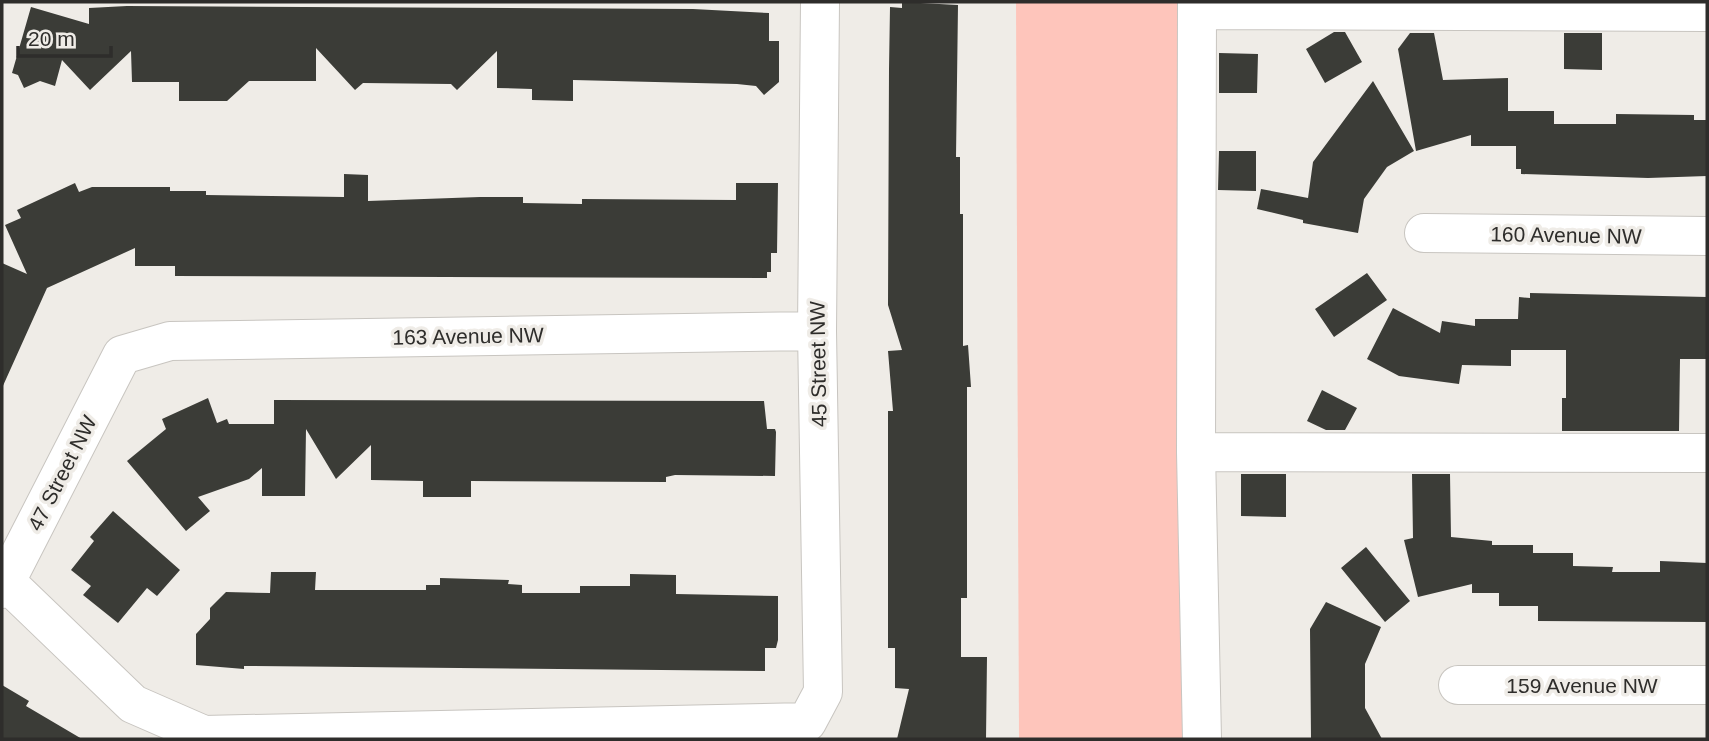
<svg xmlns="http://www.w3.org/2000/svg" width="1709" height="741" font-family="Helvetica,sans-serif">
	<rect width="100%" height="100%" fill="#efece7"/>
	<path fill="#fec5bb" d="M1016 2H1192V739H1019Z"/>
	<path fill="#3b3c37" d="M902 2 958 5 956 157H960V214H963V346L968 345 971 387H967V598H961V657H987L986 739H897L909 689 895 688V648H888V411H893L888 351 902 350 888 305 889 69 890 7 902 8Z
		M127 6 693 9 769 13V41H779V82L764 95 756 86 737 84 573 80V101L532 100V89L497 88V51L457 90 451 84 363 83 355 90 316 48V81H249L227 101H179V82H132L131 51 90 90 62 60 55 86 40 81 24 88 18 75 12 73 31 7 89 24V8Z
		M1334 32H1345L1362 62 1325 83 1306 49Z
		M1410 33H1434L1443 80 1508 78V111H1554V124H1616V114L1694 115V120H1707V176L1648 178 1521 174V169H1516V146H1471V135L1416 151 1398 49Z
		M1564 33H1602V70L1564 69Z
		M1219 53 1258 54 1257 93H1219Z
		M1373 81 1414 151 1387 167 1364 199 1358 233 1303 223V220L1257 209 1261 189 1308 198 1313 162Z
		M1219 151H1256V191L1218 190Z
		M344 174 368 175V201L480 197H523V203L582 204V199L736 200V183H778L777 253H771V272H767V278L175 276V266H135V248L47 288 2 388V263L27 274 5 225 21 218 17 210 75 183 79 192 92 187H170V191H206V195L344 197Z
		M1367 273 1387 300 1334 337 1315 309Z
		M1530 293 1707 297V359H1680L1679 431H1562V398H1566V350H1511V366L1462 365 1459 384 1399 376 1367 359 1393 308 1440 333 1442 321 1475 326V319H1518L1519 297 1530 298Z
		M1322 390 1357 408 1345 430H1326L1307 421Z
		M208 398 217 423 227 419 229 424H274V400L764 401 767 429H775L776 432 775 476 675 475 666 477V482L471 481V497H423V481L371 480V445L336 479 306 429 305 496H262V468L249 479 198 497 210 511 186 531 127 461 166 429 162 419Z
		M1241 474H1286V517L1241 516Z
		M1412 474H1450L1451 537 1492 541V545H1533V553H1573V566L1613 567 1612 572H1660V561L1707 563V622L1538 621V606H1499V593H1472V584L1418 597 1404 540 1413 538Z
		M113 511 180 570 157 596 147 588 118 623 83 595 91 586 71 570 94 541 90 537Z
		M1366 547 1410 601 1385 622 1341 568Z
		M271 572H316L315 590H426V585H440V578L509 580 508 584 522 585V593H580V586H630V574L676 575V594L778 596V640L776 648H765V671L244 666V669L196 665V634L210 619V608L226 592 270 593Z
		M1326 602 1381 627 1365 664V708L1382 739H1311L1310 629Z
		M2 685 29 701 26 706 82 739H2Z"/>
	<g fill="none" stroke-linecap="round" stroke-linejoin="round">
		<g stroke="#c8c5c0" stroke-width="40">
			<path id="minor" d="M1197 2 1196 452 1202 739
				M1197 10 1707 12
				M1424 233 1707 236
				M1196 452 1707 453
				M2 578 133 704 204 735 807 722 823 692 817 331 820 2
				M2 589 122 355 170 341 817 331
				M1458 685H1707"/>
		</g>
		<use href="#minor" stroke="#fff" stroke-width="38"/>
	</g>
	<g text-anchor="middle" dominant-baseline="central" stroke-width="7" stroke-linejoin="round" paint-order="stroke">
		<g font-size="21" fill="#2e2d2b" stroke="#efece7">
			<text transform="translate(1566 235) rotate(1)">160 Avenue NW</text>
			<text transform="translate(468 336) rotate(-1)">163 Avenue NW</text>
			<text transform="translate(818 364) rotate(-91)">45 Street NW</text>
			<text transform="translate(62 473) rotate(-63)">47 Street NW</text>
			<text x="1582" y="685">159 Avenue NW</text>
		</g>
	</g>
	<rect width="1709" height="741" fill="none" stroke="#2e2d2b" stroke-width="7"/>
	<path d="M18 46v10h93v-10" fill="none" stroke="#2e2d2b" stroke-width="3.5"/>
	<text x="28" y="46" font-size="21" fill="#2e2d2b" stroke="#efece7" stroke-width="5" paint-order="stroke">20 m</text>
</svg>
